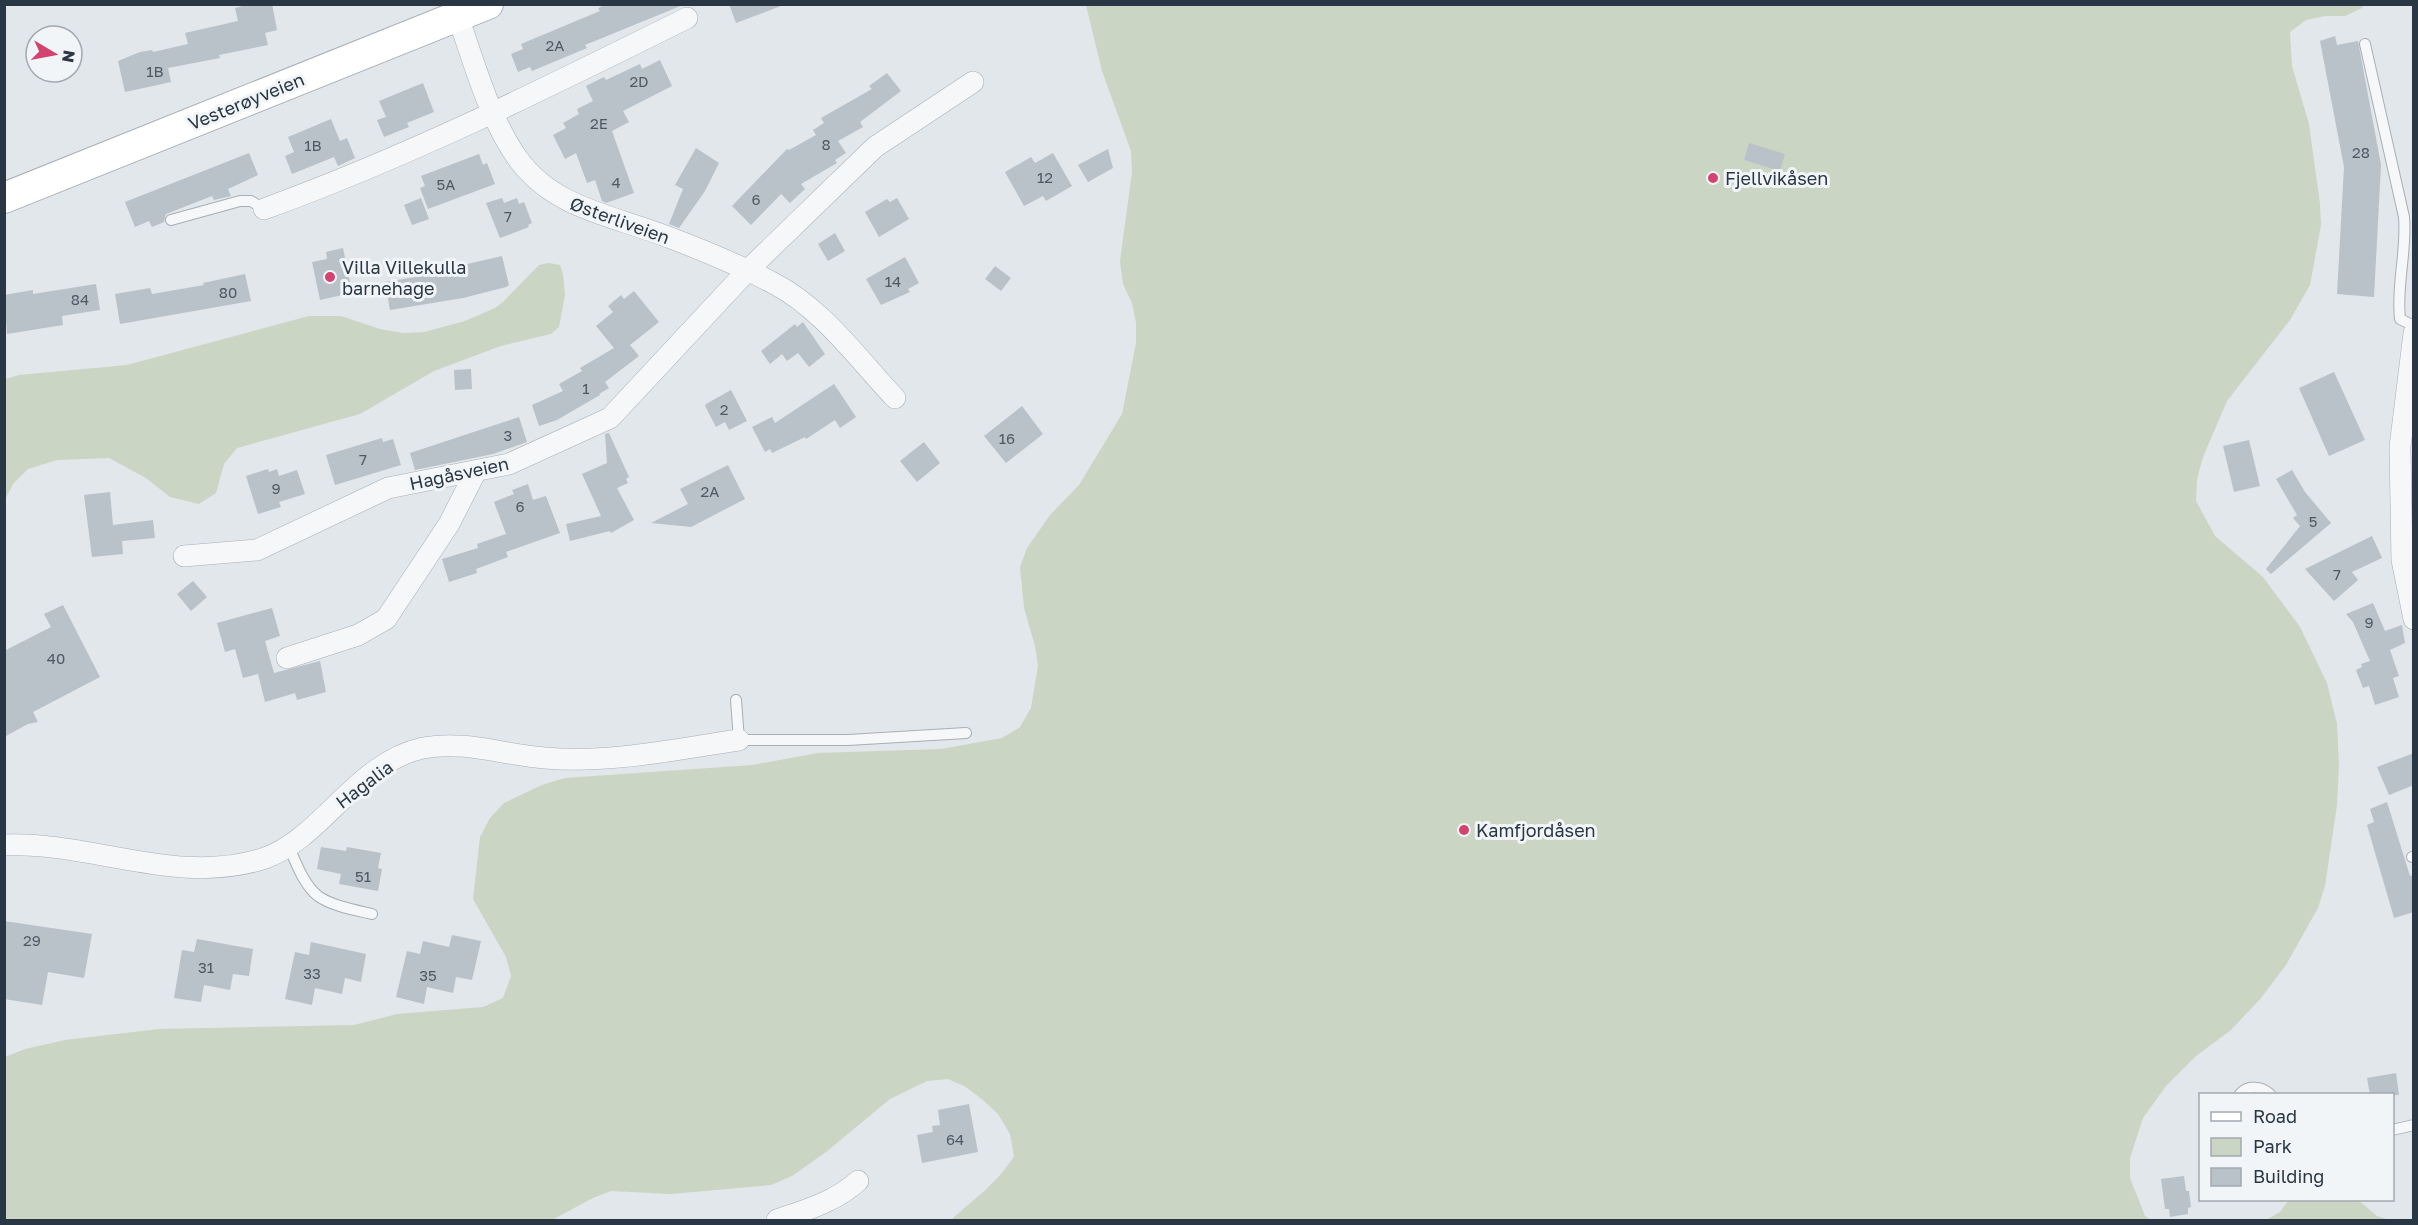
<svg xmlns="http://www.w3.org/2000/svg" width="2418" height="1225" font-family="'Golos Text',sans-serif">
	<rect width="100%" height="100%" fill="#e2e7eb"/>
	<path fill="#cad5c3" d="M1086 5H2363L2362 8 2345 16H2325L2306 20 2290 32 2292 66 2309 124 2320 204 2321 225 2310 285 2290 320 2227 401 2203 457 2197 479 2196 501 2215 536 2263 577 2300 627 2327 683 2337 724 2339 764 2337 805 2325 886 2318 908 2286 965 2261 998 2231 1030 2196 1056 2166 1086 2143 1118 2130 1158V1178L2145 1216 2151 1220H951C976 1197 995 1186 1014 1156L1010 1134 998 1114 983 1100 966 1087 948 1079 927 1081 890 1099 826 1152 792 1176 771 1185 671 1194 611 1191 593 1198 552 1220H5V1057L25 1049 65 1040 159 1029 354 1025 397 1014 483 1007 503 998 511 976 506 957 473 899 480 837 490 818 504 803 542 785 565 778 752 765 818 753 941 749 1002 738 1020 727 1031 708 1038 666 1035 646 1024 608 1020 567 1027 548 1050 515 1079 485 1122 414 1136 343V323L1132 303 1123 284 1120 261 1132 172 1131 151 1102 71Z
		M549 263 560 265 563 274 565 295 559 327 551 334 501 346 434 371 360 414 237 448 224 464 216 493 199 504 170 497 146 478 109 458 57 460 28 469 13 484 5 500V379L19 375 127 365 309 316H341L380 329 403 333 424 332 465 321 495 308 503 302 539 265Z
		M2289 1200H2358L2377 1216 2390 1220H2266L2280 1212Z"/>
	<path fill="#b9c1c9" d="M250 4H272L277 30 265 33 268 45 219 55 220 58 168 68 171 82 125 92 118 61 140 52 152 50 153 52 188 44 185 33 238 21 235 8Z
		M608 4 683 5 585 45 587 48 532 71 530 67 518 72 511 54 523 49 521 44 600 11 598 8Z
		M729 4H781V6L736 23Z
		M2335 36 2337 45 2358 41 2381 165 2374 297 2337 294 2344 167 2320 41Z
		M660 60 672 86 623 111 629 122 612 131 634 193 606 203 602 201 595 180 587 183 576 153 565 159 553 135 566 128 563 123 579 114 577 109 593 101 586 86 604 77 606 80 640 64 642 69Z
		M887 73 901 91 860 122 863 127 838 141 846 153 835 160 837 163 801 184 805 189 790 203 781 194 751 225 732 206 787 149 789 150 816 135 813 130 824 123 821 118 872 89 869 86Z
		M423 83 434 112 407 123 409 127 384 137 377 120 386 117 379 101Z
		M331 119 340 141 347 138 355 158 338 166 334 157 292 174 285 156 294 152 288 137Z
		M1749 143 1785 154 1780 171 1744 160Z
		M696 148 719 163 705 191 679 228 669 224 683 189 675 185Z
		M1108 149 1113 168 1088 182 1078 165Z
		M249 153 258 175 228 189 231 196 214 200 212 196 166 214 164 222 152 227 149 221 135 227 125 202Z
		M1053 153 1072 186 1046 201 1043 196 1024 206 1005 172 1031 157 1035 163Z
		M479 154 483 165 487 163 495 184 428 209 420 188 425 186 421 176Z
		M421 198 429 219 412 225 404 205Z
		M502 198 504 203 517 198 519 204 524 202 532 223 528 225 529 227 500 238 486 203Z
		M897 198 909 219 879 237 865 212 887 199 890 202Z
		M835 233 845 251 828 261 818 244Z
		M343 248 350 282 344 283 347 294 320 300 312 262 327 259 326 252Z
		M502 256 509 285 506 287 463 298 390 310 385 282 446 272V269Z
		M905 257 919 283 908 289 910 292 881 305 866 279Z
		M995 266 1011 278 1001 291 985 279Z
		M245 274 251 301 120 324 115 294 150 288 152 294 204 285 203 283Z
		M96 284 100 310 62 316 63 325 7 334 4 295 33 290V294Z
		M634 291 659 322 630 345 639 356 605 382 609 388 599 394 600 395 557 420 539 426 532 405 563 391 559 384 582 371 580 368 614 348 596 326 613 312 608 306 621 295 624 299Z
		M803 322 825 354 809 367 798 353 787 361 782 354 770 364 761 351 795 324 797 327Z
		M471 369 472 389 455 390 454 370Z
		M2334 372 2365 440 2329 456 2299 388Z
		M834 384 856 417 840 428 835 420 806 439 805 437 772 453 770 449 765 452 752 427 772 417 775 423Z
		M731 390 747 421 729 430 725 422 716 427 705 406 706 404Z
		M1022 406 1043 434 1006 463 984 436Z
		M519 417 527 442 493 454 415 470 410 453Z
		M609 433 629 477 626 479 628 483 617 488 634 520 611 533 610 531 570 541 566 524 601 516 582 474 607 463 605 434Z
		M382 438 383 442 393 439 401 465 335 485 326 455Z
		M2249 440 2260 486 2234 492 2223 446Z
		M924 442 940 463 917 482 900 461Z
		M728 465 745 499 691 527 651 523 688 504 680 489Z
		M268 469 269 472 277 469 279 476 297 470 305 494 279 502 281 507 258 514 246 476Z
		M2292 470 2305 492 2331 523 2271 574 2266 569 2300 526 2293 518 2297 515 2276 479Z
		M528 484 533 500 546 496 560 533 506 552 508 557 476 569 477 573 449 582 442 559 478 548 477 544 506 534 494 502 514 494 512 490Z
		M110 492 113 525 153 520 155 538 122 541 123 554 92 557 84 495Z
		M2372 536 2382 558 2352 572 2358 580 2334 601 2305 569Z
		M193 581 207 597 191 611 177 594Z
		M2373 603 2385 631 2402 625 2405 643 2390 650 2399 676 2393 678 2399 697 2375 705 2369 686 2363 688 2356 670 2362 667 2361 664 2370 661 2353 622 2346 614Z
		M63 605 100 677 33 712 38 722 28 724 4 737V651L51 627 44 614Z
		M272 608 280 636 265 641 274 673 320 661 326 692 297 700 295 693 265 702 258 674 243 678 235 649 225 652 217 623Z
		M2414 753V785L2389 795 2377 767Z
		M2387 802 2410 876 2414 875V912L2394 918 2367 825 2374 822 2370 809Z
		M321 847 346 851 347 847 381 853 378 868 382 869 378 891 339 884 341 874 317 869Z
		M4 921 92 934 84 978 48 972 42 1005 4 999Z
		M452 935 481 941 472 980 456 977 453 993 427 987 424 1004 396 997 407 951 420 954 423 941 449 947Z
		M197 939 253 949 249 976 233 974 230 990 204 985 201 1002 174 998 182 950 194 952Z
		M311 942 366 954 361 982 345 978 342 994 315 988 312 1005 285 999 295 952 309 955Z
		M2396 1073 2399 1095H2370L2367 1078Z
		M969 1104 978 1152 922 1163 917 1135 933 1132 932 1126 940 1125 938 1110Z
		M2184 1176 2186 1191H2189L2191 1207 2188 1208V1214L2170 1217 2169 1209H2165L2161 1179Z"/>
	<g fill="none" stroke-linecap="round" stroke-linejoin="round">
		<g stroke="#a7afb6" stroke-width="12">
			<path id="service" d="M2365 44 2404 217C2407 251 2396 286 2400 319L2414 326
				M171 220 240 201H251L264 209
				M736 700 739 740H848L966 733
				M289 847C296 863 304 885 318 896 332 906 355 910 372 914
				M2412 857H2414
				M2240 1094C2248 1085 2261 1086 2270 1094
				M2392 1130 2414 1125"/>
		</g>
		<g stroke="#a7afb6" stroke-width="22">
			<path id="minor" d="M458 17C475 65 489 118 518 159 553 207 609 215 660 234 698 248 737 264 773 283 822 308 858 359 895 398
				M264 209C410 156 548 87 687 18
				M2414 333 2400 447 2402 560 2414 619
				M184 556 257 550 388 488 509 464 610 418 747 271 875 147 973 82
				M287 658 358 635 386 619 449 524 476 471
				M4 845C91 841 179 887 265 858 322 838 357 762 423 748 465 740 504 755 545 758 609 764 676 749 739 740
				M777 1220C806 1210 835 1202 858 1181"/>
		</g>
		<g stroke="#a7afb6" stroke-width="32">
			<path id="secondary" d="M4 198 488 4"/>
		</g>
		<use href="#service" stroke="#f5f7f9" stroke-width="10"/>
		<use href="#minor" stroke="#f5f7f9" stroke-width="21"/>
		<use href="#secondary" stroke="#fff" stroke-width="30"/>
	</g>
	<g fill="#d44370" stroke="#f2f5f8" stroke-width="2">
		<circle cx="1713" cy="178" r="6"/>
		<circle cx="330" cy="277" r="6"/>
		<circle cx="1464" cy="830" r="6"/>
	</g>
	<g text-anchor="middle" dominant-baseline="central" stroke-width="6" stroke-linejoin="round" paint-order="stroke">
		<g font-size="15" fill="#4d5a65">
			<text x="555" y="45">2A</text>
			<text x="155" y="71">1B</text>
			<text x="639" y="81">2D</text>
			<text x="599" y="123">2E</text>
			<text x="826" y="144">8</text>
			<text x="313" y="145">1B</text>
			<text x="2361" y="152">28</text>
			<text x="1045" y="177">12</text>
			<text x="616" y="182">4</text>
			<text x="446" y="184">5A</text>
			<text x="756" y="199">6</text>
			<text x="508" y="216">7</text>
			<text x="893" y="281">14</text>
			<text x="228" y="292">80</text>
			<text x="80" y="299">84</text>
			<text x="586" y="388">1</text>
			<text x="724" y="409">2</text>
			<text x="508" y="435">3</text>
			<text x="1007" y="438">16</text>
			<text x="363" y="459">7</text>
			<text x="276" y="488">9</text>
			<text x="710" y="491">2A</text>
			<text x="520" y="506">6</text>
			<text x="2313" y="521">5</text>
			<text x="2337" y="574">7</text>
			<text x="2369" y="622">9</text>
			<text x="56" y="658">40</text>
			<text x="363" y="876">51</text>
			<text x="32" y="940">29</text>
			<text x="206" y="967">31</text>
			<text x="312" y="973">33</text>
			<text x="428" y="975">35</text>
			<text x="955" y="1139">64</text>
		</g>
		<g font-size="18" fill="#293744" stroke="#f2f5f8">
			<text transform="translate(246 101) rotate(-22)">Vesterøyveien</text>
			<text transform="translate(620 220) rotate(20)">Østerliveien</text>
			<text transform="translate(459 473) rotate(-12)">Hagåsveien</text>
			<text transform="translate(364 784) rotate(-37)">Hagalia</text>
		</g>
		<g font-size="18" fill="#293744" stroke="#f2f5f8" text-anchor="start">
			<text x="1725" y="178">Fjellvikåsen</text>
			<text x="342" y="267">Villa Villekulla<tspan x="342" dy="21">barnehage</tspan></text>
			<text x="1476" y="830">Kamfjordåsen</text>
		</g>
	</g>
	<rect width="2418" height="1225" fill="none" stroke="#293744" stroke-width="12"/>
	<rect x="2199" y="1093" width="195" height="108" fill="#f2f5f8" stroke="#a2a9b0" stroke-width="1.5"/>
	<rect x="2211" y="1112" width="30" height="9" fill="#ffffff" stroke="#a2a9b0" stroke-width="1.5"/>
	<text x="2253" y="1123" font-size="18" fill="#293744">Road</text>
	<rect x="2211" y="1138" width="30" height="18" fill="#cad5c3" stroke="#a2a9b0" stroke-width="1.5"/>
	<text x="2253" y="1153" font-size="18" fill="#293744">Park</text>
	<rect x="2211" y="1168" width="30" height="18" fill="#b9c1c9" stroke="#a2a9b0" stroke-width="1.5"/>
	<text x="2253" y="1183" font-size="18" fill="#293744">Building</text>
	<g transform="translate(54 54) rotate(100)"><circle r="28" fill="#f2f5f8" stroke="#a2a9b0" stroke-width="1.5"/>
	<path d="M0-4.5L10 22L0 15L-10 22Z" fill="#d44370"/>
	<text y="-9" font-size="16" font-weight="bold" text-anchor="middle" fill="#293744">N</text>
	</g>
</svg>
